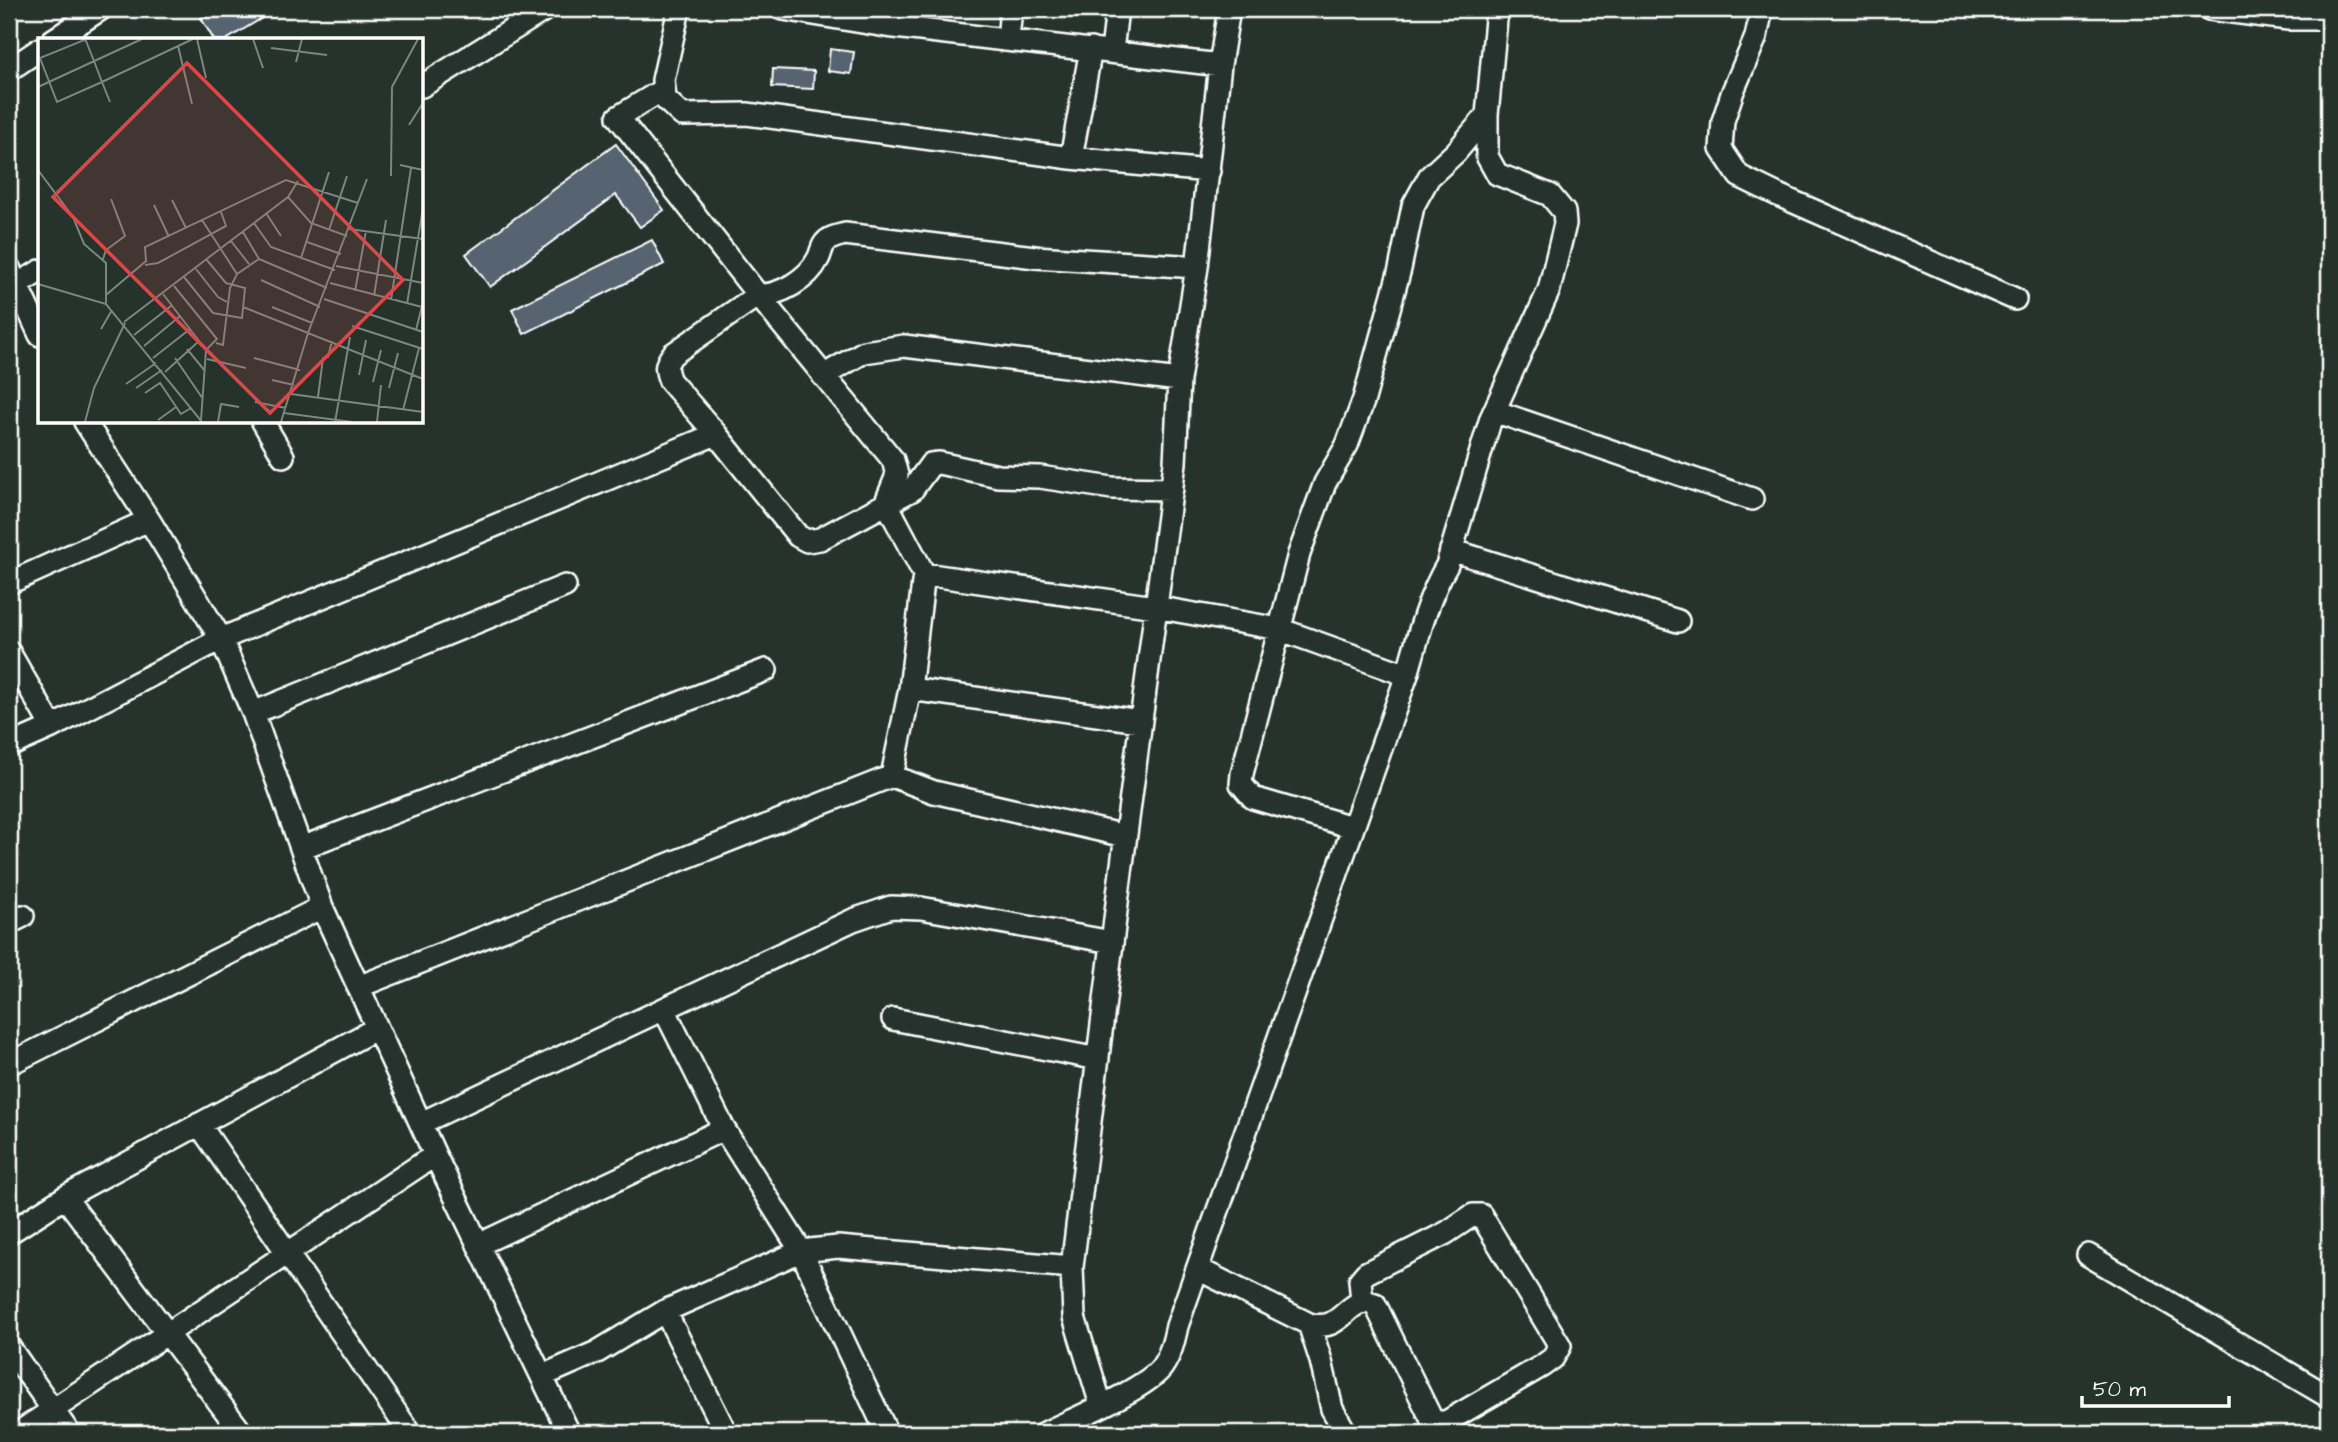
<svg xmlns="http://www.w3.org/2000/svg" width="2338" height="1442" font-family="'Architects Daughter',sans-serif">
	<rect width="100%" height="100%" fill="#26332d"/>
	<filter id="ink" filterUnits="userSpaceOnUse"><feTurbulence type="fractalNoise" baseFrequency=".0143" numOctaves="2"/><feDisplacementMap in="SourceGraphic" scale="14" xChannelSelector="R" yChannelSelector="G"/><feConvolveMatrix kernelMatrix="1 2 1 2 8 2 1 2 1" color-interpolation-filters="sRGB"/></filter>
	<g filter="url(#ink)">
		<path fill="#566370" stroke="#fff" stroke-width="2" d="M215 9H277L226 40H214L201 18Z
			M830 49 854 52 851 74 828 71Z
			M773 69 814 71 813 89 772 87Z
			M616 144 664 210 640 227 616 195 490 287 466 254Z
			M652 240 664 264 524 334 512 309Z"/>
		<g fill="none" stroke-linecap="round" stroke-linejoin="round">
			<g stroke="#fff" stroke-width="26">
				<path id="minor" d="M679 9 663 80 665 99 682 115 747 114 1071 158 1209 171
					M783 9 886 26 1220 65
					M1762 9 1756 37 1733 91 1723 121 1721 149 1739 176 1778 195 2015 299
					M2209 9 2288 19H2329
					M1008 39 1011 9
					M53 40 101 9
					M1112 51 1117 9
					M9 70 40 49
					M422 86 546 9
					M664 89 618 117 758 295 893 460 897 475 886 502 924 574
					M1071 158 1091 49
					M9 268 40 335
					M17 285 40 271
					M823 376 864 352 904 346 1179 380
					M1494 411 1752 499
					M85 422 149 520 221 639 253 713 322 907 435 1155 569 1433
					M263 422 283 456
					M1172 489 1112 488 1040 477 998 476 939 463 931 464 912 490 820 539 807 541 798 536 716 434 670 381C665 369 665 364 673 354L758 295C780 296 808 279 818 259 821 254 821 248 825 243 830 237 838 236 845 234L1035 257 1197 267
					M1451 550 1678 621
					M9 583 149 520
					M9 652 52 727
					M910 689 1140 721
					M253 713 565 586
					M9 746 52 727 221 639 716 434
					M892 776 934 792 1125 836
					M1352 827 1253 798 1241 784 1242 774 1299 554 1325 483 1347 445 1364 399 1400 269 1413 206 1429 177 1456 152 1487 115
					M301 848 766 670
					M9 923 23 916
					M358 987 892 776 910 689 924 574 1155 607 1279 629 1407 675
					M664 1009 724 1129 801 1251 887 1433
					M893 1019 1098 1059
					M9 1064 322 907
					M421 1123 853 920 891 907 921 908 1112 942
					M199 1124 410 1433
					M65 1197 242 1433
					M9 1233 65 1197 377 1028
					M478 1245 724 1129
					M2088 1255 2329 1397
					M1198 1269 1309 1324C1345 1334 1346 1293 1375 1304L1433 1422H1446L1542 1366 1553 1358 1560 1346 1481 1215H1473L1446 1233 1366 1273 1360 1280 1362 1301
					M665 1311 726 1433
					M1309 1324 1321 1361 1332 1409 1346 1433
					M9 1347 69 1433
					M542 1376 597 1352 665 1311 801 1251 838 1247 1072 1267
					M1101 1405 1074 1317 1072 1267 1118 895 1175 463 1179 380 1197 267 1220 65 1229 9
					M18 1433 435 1155
					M1045 1433C1073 1419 1146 1389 1162 1367 1171 1354 1174 1340 1177 1326L1407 675C1418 637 1427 599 1447 565L1491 418 1549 290 1565 224 1564 212 1550 195 1497 174 1487 156V115L1497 9"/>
			</g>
			<use href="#minor" stroke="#26332d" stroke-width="21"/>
		</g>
	</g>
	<g transform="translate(38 38)">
		<rect width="385" height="385" fill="#26332d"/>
		<path fill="none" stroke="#7d8581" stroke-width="2" d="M159 1 168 40M215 1 225 30M140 8 154 66M233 10 289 17M258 24 264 1M0 49 104 1M72 64 64 44 56 23 48 3 46 2 2 20 19 64 64 44 155 1M371 87 385 65M362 127 385 132M0 132 35 179 46 206 68 225V266M353 138 354 49 380 1M250 159 273 185 309 198M134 162 148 190M116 167 131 199M228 175 243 198M164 182 199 236 221 221 289 250M216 185 233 209 297 232M311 191 385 201M291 192 309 138M205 194 221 221M193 203 211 226M269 204 303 216M263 220 291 134M65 221 68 212 87 198 73 161M107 227 120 225 188 188 183 174M298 228 385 245M158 231 180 259 189 264M146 239 175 275 204 280 207 250 188 245 168 221M223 242 282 269M292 245 384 269M0 246 68 266 164 384M136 248 179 301 168 312M317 253 328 193M125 256 168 312 163 382M68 257 108 223 107 209 248 142 320 165M336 258 348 182M286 261 385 294M353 262 373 130M369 266 385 170M205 269 385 341M234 269 274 285M86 284 250 159 260 143M314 288 385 311M63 291 74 272M378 292 385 264M96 297 133 268M178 305 185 307 192 250 199 236M106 308 142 278M149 311 167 333M115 320 152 291M137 320 165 361M216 320 262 332M169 321 208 330M127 334 161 303M321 337 328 302M234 342 256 347M335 344 343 312M88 346 118 325M98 350 124 332M351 350 360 315M107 355 122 345 143 376 153 370M253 356 385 374M280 359 285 320 290 319 294 303M217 364 248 370M365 372 381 310M246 375 314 384M120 382 138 369M47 384 56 350 87 285M180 384 183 366 201 369M243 384 270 295 329 141M297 384 312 299M339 384 343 347"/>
		<path fill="#dc4848" fill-opacity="0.15" stroke="#dc4848" stroke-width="3.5" d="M149 25 365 242 232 375 15 159Z"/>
		<rect width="385" height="385" fill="none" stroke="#fff" stroke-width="3.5"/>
	</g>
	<rect width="2338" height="1442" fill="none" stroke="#26332d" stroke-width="35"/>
	<rect x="18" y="18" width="2303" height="1407" fill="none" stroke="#fff" stroke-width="2.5" filter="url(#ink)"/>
	<path d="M2082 1396v10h147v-10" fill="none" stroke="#ffffff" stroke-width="3.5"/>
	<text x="2093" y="1396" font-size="21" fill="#ffffff" stroke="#26332d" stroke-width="5" paint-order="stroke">50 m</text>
</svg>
